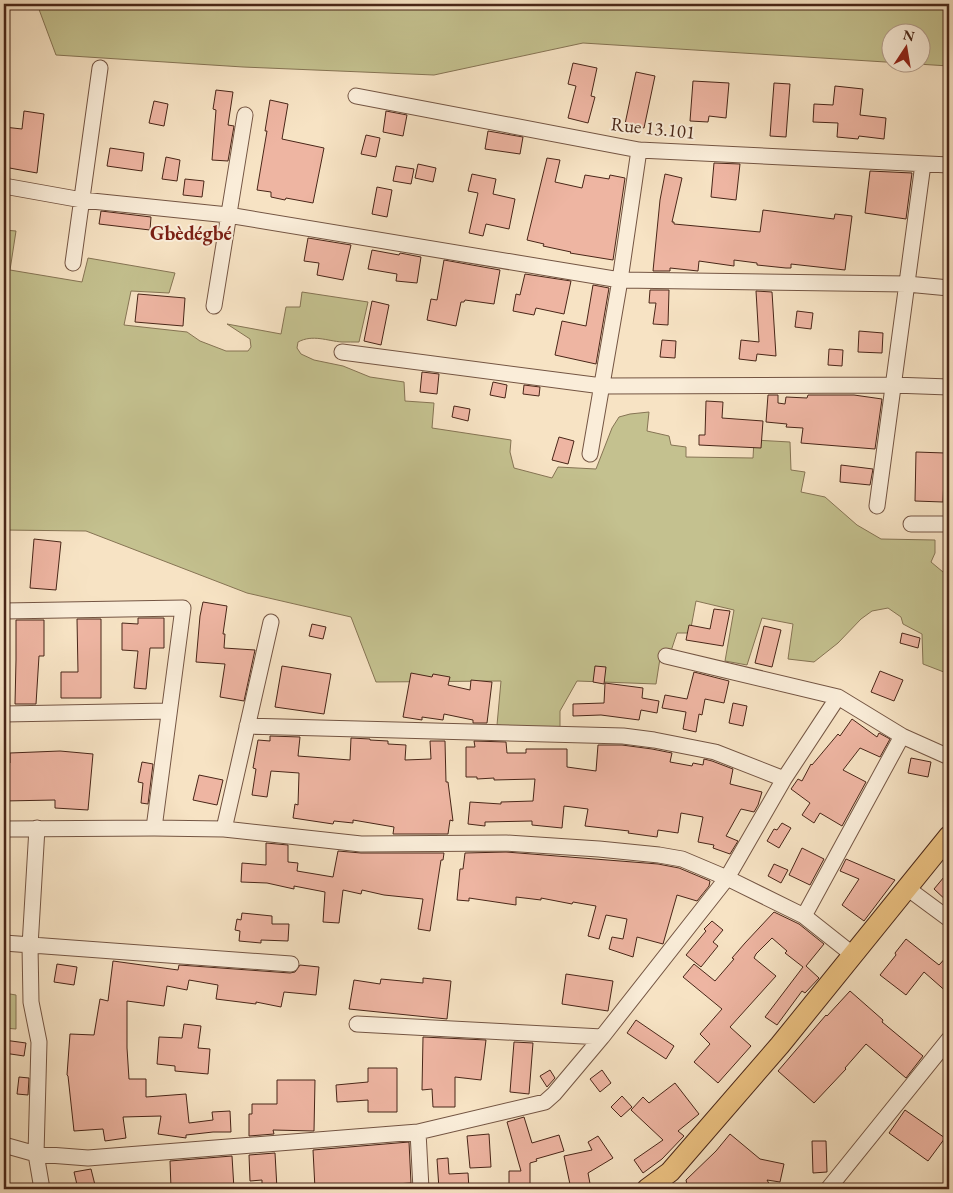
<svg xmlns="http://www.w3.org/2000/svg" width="953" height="1193" font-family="'EB Garamond',serif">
	<rect width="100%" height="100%" fill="#f7e3c4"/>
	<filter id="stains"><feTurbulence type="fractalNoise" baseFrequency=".004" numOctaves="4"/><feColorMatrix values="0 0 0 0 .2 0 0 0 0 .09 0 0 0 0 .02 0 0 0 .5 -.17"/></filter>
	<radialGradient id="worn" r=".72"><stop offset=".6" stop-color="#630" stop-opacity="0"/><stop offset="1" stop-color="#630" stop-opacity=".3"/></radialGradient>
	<path fill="#c4c18f" stroke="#867454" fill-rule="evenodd" d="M37 4H949V66L583 43 434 75 243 67 56 55ZM890 32H920V62H890Z
		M4 230 16 231 10 270 82 282 88 258 175 273 169 293 131 291 124 325 187 332 200 341 226 351H248L251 347 250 339 227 324 281 334 286 307H300L302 292 368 302 359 342C353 342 348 342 342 342 327 341 313 334 298 342L297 348 301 354 314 360 343 366 370 377 404 382 405 401 434 403 432 428 511 440 510 452 514 468 552 478 558 467 596 469 612 428 619 417 630 414 649 412 647 431 669 436 671 445 686 447V457L753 458 754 440 790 442 791 470 805 472 801 492 825 497 857 525 881 539 935 540V553L931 562 949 577V674L923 664 922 634 903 624 901 617 888 608 872 611 861 619 838 643 814 662 788 659 793 624 762 618 747 665 725 661 734 610 696 601 690 633H677L671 651 661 652 656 684 577 681 560 711V732L497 725 501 681 376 682 351 617 247 593 86 531 4 530Z
		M4 993 16 995V1029L4 1028Z"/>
	<path fill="#eeb5a2" stroke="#492618" d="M573 63 597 68 591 96 595 97 588 123 568 118 576 86 568 84Z
		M636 72 655 76 644 128 625 124Z
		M693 81 729 83 726 118 709 116 708 122 690 121Z
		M774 83 790 84 786 137 770 136Z
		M835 86 863 89 860 115 886 118 884 139 859 136 858 139 837 137 838 123 813 122 814 104 833 105Z
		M216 90 233 92 228 125 234 126 228 161 212 160 216 110 213 109Z
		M270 100 288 104 282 139 324 148 313 203 286 198 285 200 271 197V192L257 190 267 131H265Z
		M154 101 168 104 164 126 149 123Z
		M24 111 44 114 37 173 4 167V127L22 129Z
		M386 111 407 115 403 136 383 132Z
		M488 131 523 137 520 154 485 149Z
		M366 135 380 138 376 157 361 154Z
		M110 148 144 153 142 171 107 166Z
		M166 157 180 160 177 181 162 179Z
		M547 158 560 160 555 182 582 188 585 175 609 179 610 175 625 178 613 260 570 253 571 252 543 246 544 244 527 240Z
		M714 163 740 164 736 200 711 197Z
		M418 164 436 168 433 182 415 178Z
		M396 166 414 169 411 184 393 181Z
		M870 171 912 173 906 219 865 213Z
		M472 174 496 179 493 194 515 199 509 229 486 224 483 236 469 233 478 193 468 191Z
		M665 174 682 178 672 222H674V224L760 232 763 210 834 219 835 214 852 216 845 270 791 264V268H786L757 265V263L734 260V266L699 261 698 271 670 268V271H653L660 200Z
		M185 179 204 181 202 197 183 195Z
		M377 187 392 190 387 217 372 214Z
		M101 211 151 217 150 230 99 224Z
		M308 238 351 245 343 280 317 275 319 263 304 261Z
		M372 250 399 255 400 253 421 257 417 283 396 281 397 274 368 269Z
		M444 260 500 270 494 304 465 300 464 302H461L456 326 427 320 431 299 437 300Z
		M525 274 571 281 564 314 536 308 534 315 513 311 516 294 520 295Z
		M593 285 609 288 596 364 555 355 562 321 586 326Z
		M650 290H669L668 325 653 324 656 303H649Z
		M756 291 772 292 776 356 757 354 756 361 739 359 741 340 759 342Z
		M138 294 185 298 183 326 135 322Z
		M372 301 389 305 381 345 364 341Z
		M797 311 813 313 811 329 795 327Z
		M859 331 883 333 882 353 858 352Z
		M662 340 676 341 675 358 660 357Z
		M829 349 843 350 842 366 828 365Z
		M422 372 439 374 437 394 420 392Z
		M493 382 507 385 505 398 490 395Z
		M524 385 540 387 539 396 523 394Z
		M768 395H778V403L785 404 786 397 807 398 808 395H854L882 399 875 449 801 443 803 428 786 427 787 424 766 422Z
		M706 401 723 402 722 418 763 421 761 448 699 445V435H705Z
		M454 406 470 409 468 421 452 417Z
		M559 437 574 441 568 464 552 460Z
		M916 452 945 453 943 502 915 501Z
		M841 465 873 469 870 485 840 482Z
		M34 539 61 542 56 590 30 588Z
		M203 602 227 606 223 634H225L224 648 255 650 244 701 220 697 225 664 196 662 200 616Z
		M714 609 730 611 723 646 686 640 689 625 710 629Z
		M138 618H164V648H150L146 689 134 688 138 651 122 650V623L138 624Z
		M77 619H101V698H61V672H78Z
		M16 620H44V656H39L36 704H15L16 660Z
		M312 624 326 627 323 639 309 636Z
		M764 626 781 630 772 667 755 663Z
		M902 633 920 638 918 648 900 643Z
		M282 666 331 674 324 714 275 707Z
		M595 666 606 667 604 684 593 682Z
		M880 671 903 680 894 701 871 692Z
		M694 672 729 681 724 703 705 699 702 715 699 714 696 732 683 729 686 712 662 708 665 695 687 699Z
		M411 673 432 677 433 674 450 677 448 685 470 690 471 680 492 682 487 723H473V720L444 714 443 720 422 717V720L403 717Z
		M605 683 643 688 642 698 659 701 657 713 641 710 639 720 601 715 573 716V704L604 703Z
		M733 703 747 706 743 726 729 723Z
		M852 719 877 737 879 733 890 739 880 757 860 748 843 770 866 782 842 826 820 813 814 823 802 815 810 803 791 789 798 779 802 781 811 764 812 765 838 734 840 736Z
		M270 736 300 737 298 756 350 760 351 738 370 739V740L388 741V744L406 745 405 760 431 759 430 741H445L446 782H448L453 821 450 820 448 834H393L394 827 353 820V823L334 821 333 824 293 818 295 804 298 805 299 773 271 771 267 797 252 795 256 769 253 768 258 740 270 741Z
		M474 741 506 742 507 753H526V749H567V767L596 771 598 745H622L652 749 672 753 670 762 692 766 693 763 703 765 704 759 712 761 733 769 730 784 762 792 758 805 754 812 741 809 726 836 738 841 730 854 713 848 714 845 698 842 703 817 681 813 678 833 658 830 657 837 628 833 629 831 585 826 588 809 564 806 562 828 532 825V821L485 822V826L468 824 470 802 501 804V802L533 801 535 779 494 780V778L477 779V777H466V747H475Z
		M60 751 93 754 88 810 55 808V800L4 801V762L10 763V753Z
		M911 758 931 762 928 777 908 773Z
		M142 762 153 764 148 804 141 803 143 783 138 782Z
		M199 775 223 780 217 805 193 800Z
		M782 823 791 828 779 848 767 841 774 829 777 830Z
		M266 843 288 845V862L298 863 297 871 333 877 338 851 361 853H444L443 860H441L430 931 418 929 423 899 384 895 362 890 361 894 343 890 339 923 323 922 325 892 294 886V889L267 883 241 882 242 863 266 865Z
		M802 848 824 859 810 885 789 875Z
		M506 852 658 864 679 868 710 881 709 886 697 901 677 895 663 944 637 937 633 957 609 949 612 937 623 939 627 919 606 915 599 939 588 936 596 906 573 902 572 904 541 898V900L516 897V905L469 898V901L457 900 460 869H463L465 853Z
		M846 859 895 880 864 921 842 905 859 879 840 871Z
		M774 864 788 870 781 883 768 876Z
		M949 871V903L934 889Z
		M774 912 799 924 824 944 806 966 819 978 805 993 802 991 777 1025 765 1017 803 967 785 953 787 951 772 938 756 954 754 958 776 976 730 1027 751 1046 718 1083 694 1062 710 1044 700 1034 722 1009 683 977 694 964 715 981 734 959 732 958 745 943Z
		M242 913 272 916V924H289L288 941 261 940V943L239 941 240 931 235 930 237 919 241 920Z
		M712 921 723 930 713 942 718 946 701 967 686 955 706 931 704 929Z
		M906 939 939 965 949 954V994L924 972 906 995 880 975 896 955 895 953Z
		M113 961 178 970 179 965 290 973 295 972 300 965 319 967 316 995 284 992 281 1007 256 1002V1004L216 999 218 985 189 980 187 990 167 986 164 1006 127 1001V1048L129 1079H146V1097L186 1094 189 1123 213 1120 212 1112 230 1111 231 1132H213L186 1135V1138L158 1134 161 1116 123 1117 126 1138 105 1141 103 1129 74 1131 68 1076 67 1075 70 1034 94 1035 100 999 108 1001Z
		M57 964 77 967 74 985 54 982Z
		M566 974 613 981 608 1011 562 1004Z
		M423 978 451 981 447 1019 349 1009 354 980 380 984 381 979 423 983Z
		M850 991 883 1020 882 1022 923 1056 906 1078 866 1044 845 1068 846 1069 814 1103 778 1071 826 1015 827 1016Z
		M636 1020 674 1046 666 1059 627 1033Z
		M184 1024 201 1026 198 1048 210 1049 208 1074 175 1071V1066L157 1064 159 1037 182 1038Z
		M423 1037 486 1040 481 1080 455 1077V1107H433L432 1089 422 1090Z
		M4 1040 26 1043 24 1056 4 1053Z
		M514 1042 533 1043 529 1094 510 1092Z
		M368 1068H397V1112H368V1100L337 1102 336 1085 368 1082Z
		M550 1070 555 1078 547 1087 540 1076Z
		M602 1070 611 1083 600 1092 590 1079Z
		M19 1077 29 1078 28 1095 17 1094Z
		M277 1080H315L314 1131 273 1130 274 1134 249 1136V1114H252V1104H277Z
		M675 1083 699 1114 678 1131 684 1136 662 1159 643 1173 634 1160 663 1140 631 1110 643 1097 649 1103Z
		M622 1096 632 1107 621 1117 611 1107Z
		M905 1110 945 1138 928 1161 889 1133Z
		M524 1117 532 1143 559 1135 564 1151 536 1159 537 1161 530 1163V1189H509V1171H521L507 1122Z
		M489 1134 491 1167 470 1168 467 1136Z
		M730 1134 760 1159 784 1164 780 1182 767 1180 772 1189H688L686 1180 716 1151Z
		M598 1136 613 1158 588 1173 591 1189H571L564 1156 592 1150 588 1142Z
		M812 1141H826L827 1172 813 1173Z
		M409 1142 411 1183 379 1185V1189H315L313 1150Z
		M275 1153 277 1189H262V1180L250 1181 249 1155Z
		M232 1156 234 1189H177V1187L171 1188 170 1161Z
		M448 1158 449 1174 468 1173 469 1189H439L437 1159Z
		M91 1169 96 1189H78L74 1172Z"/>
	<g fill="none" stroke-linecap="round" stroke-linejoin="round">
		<g stroke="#745543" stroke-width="17">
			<path id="minor" d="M356 96 639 150 949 165
				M4 186 82 200 228 215 620 280 907 284 949 288
				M73 263 100 68
				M214 306 245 115
				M342 352 602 386 893 385 949 387
				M590 454 620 280 639 150
				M877 506 923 164
				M911 524H949
				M4 611 183 608 154 828
				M666 656 838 697 902 736 949 757
				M4 714 169 711
				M247 726 623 736 654 740 715 752 784 779
				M37 828 30 946 31 1002 39 1042 36 1154 42 1189
				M4 829 154 828 224 829 361 844 506 843 599 849 659 855 682 859 727 878 804 916 852 954
				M224 829 271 622
				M907 888 949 919
				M804 916 902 736
				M4 943 291 964
				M357 1024 602 1037
				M418 1132 421 1189
				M4 1145 36 1154 88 1158 418 1132 545 1102 554 1094 602 1037 727 878 784 779 838 697
				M828 1189 949 1039"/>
		</g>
		<g stroke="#492618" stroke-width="22">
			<path id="major" d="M647 1189 670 1172 780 1045 949 836"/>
		</g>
		<use href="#minor" stroke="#faedd9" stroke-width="15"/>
		<use href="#major" stroke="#ecc282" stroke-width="20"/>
	</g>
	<g text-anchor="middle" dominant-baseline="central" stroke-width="4" stroke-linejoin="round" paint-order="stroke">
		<g font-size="19" fill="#492618" stroke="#faedd9">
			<text transform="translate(653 128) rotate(6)">Rue 13.101</text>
		</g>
		<g font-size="20" font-weight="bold" fill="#7a1f14" stroke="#faedd9">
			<text x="191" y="233">Gbèdégbé</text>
		</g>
	</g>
	<rect width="953" height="1193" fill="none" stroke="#f7e3c4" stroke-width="20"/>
	<rect x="5" y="5" width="943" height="1183" fill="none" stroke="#492618" stroke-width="2.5"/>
	<rect x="10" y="10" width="933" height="1173" fill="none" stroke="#492618"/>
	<g transform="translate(906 48) rotate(12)"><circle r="24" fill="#faedd9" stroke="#b39d8c"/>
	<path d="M0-4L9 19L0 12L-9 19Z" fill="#8f2418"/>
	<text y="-8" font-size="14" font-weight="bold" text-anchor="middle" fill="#492618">N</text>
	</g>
	<rect width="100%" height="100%" filter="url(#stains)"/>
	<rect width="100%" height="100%" fill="url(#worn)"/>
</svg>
